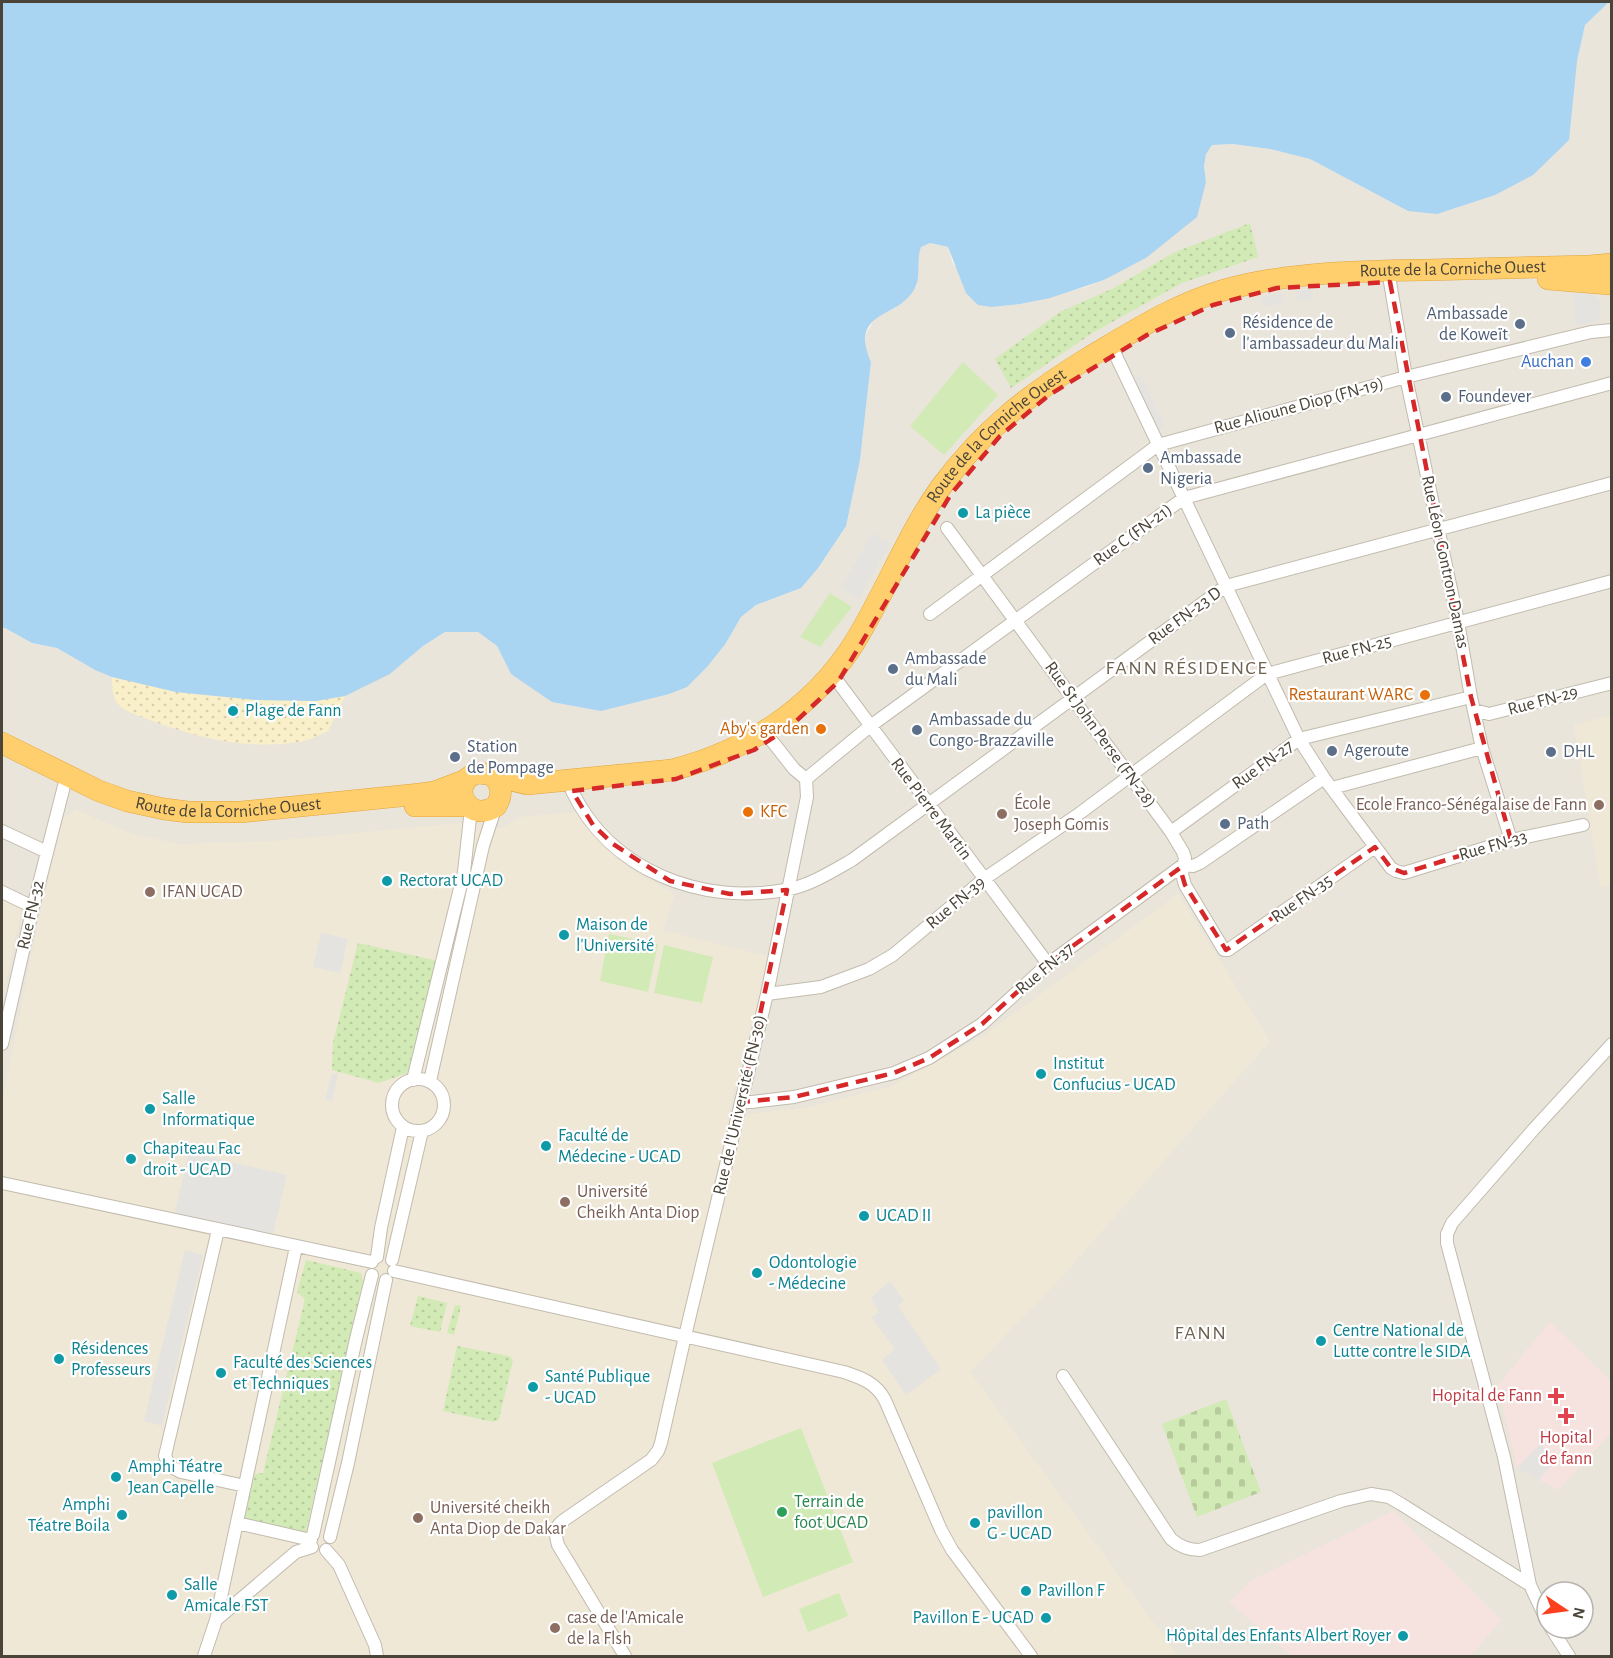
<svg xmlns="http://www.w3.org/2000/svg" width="1613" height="1658" font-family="'Alegreya Sans',sans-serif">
	<defs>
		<pattern id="green-dots" width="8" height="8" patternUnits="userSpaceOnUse" patternTransform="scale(1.5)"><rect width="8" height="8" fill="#d2eab5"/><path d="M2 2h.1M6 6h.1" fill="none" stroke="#b6ca9c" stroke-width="1.8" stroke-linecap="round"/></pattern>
		<pattern id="sand-dots" width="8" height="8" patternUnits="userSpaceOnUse" patternTransform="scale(1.5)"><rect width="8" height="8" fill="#f9efc9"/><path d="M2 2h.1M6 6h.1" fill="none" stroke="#d7cead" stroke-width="1.8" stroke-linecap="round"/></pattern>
		<pattern id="cemetery-stones" width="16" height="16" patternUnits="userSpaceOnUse" patternTransform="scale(1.5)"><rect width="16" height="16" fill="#d2eab5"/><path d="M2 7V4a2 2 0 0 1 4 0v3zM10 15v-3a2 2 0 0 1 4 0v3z" fill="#b6ca9c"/></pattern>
	</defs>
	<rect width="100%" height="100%" fill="#f6f3ec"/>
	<path fill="#eae5da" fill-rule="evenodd" d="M1609 2H1611V1656H2V628H5L32 643 57 648 95 670 390 674 423 646 445 632H478L497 646 511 674 726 643 741 617 756 605 801 588 854 486 860 460 871 362 865 347 866 334 875 318 895 308 917 286V257L921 247 929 243 948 247 953 264 992 307 1020 304 1086 287 1104 280 1146 258 1163 243 1206 182 1204 166 1206 153 1212 145 1233 144 1270 149 1310 159 1408 211 1577 61 1585 25ZM1547 1592H1583V1628H1547Z"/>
	<path fill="#efe8d6" d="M1611 715V885L1601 888 1574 725Z
		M76 810 132 834 180 844 273 841 459 823 502 828 519 817 577 812 603 844 634 872 675 894 663 930 771 957 749 1034 727 1120 755 1113 805 1108 890 1087 983 1036 1178 894 1270 1041 1056 1283 970 1372 1178 1656H2V1104L38 923 63 819Z
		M2 898 22 907 2 1002Z"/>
	<path fill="#f6e3e0" d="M1550 1322 1611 1381V1433L1558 1490 1517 1468 1498 1385Z
		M1393 1511 1501 1620 1471 1656H1292L1229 1602 1252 1580Z"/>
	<path fill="url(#green-dots)" d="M1250 223 1258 257 1182 283 1094 332 1011 388 995 359 1060 312 1114 288 1173 253Z
		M358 943 438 961 410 1072 379 1083 332 1070 333 1043Z
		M306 1260 361 1273 363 1281 306 1532 244 1519 255 1474 263 1473 305 1299 297 1292Z
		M418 1296 447 1303 440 1332 410 1326Z
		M455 1305 461 1306 454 1335 447 1333Z
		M457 1346 509 1356 513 1360 499 1419 494 1422 443 1411Z"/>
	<path fill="url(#sand-dots)" d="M112 677 176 692 256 700 316 701 345 696 328 731C319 735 308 741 298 742 248 750 197 738 150 720 141 716 124 712 118 704 112 696 112 686 112 677Z"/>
	<path fill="url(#cemetery-stones)" d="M1226 1399 1261 1492 1197 1517 1162 1424Z"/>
	<path fill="#d2eab5" d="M963 362 998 395 944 455 910 426Z
		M830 593 852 607 820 647 800 637Z
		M609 934 658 944 648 992 600 981Z
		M664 945 713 957 702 1003 654 993Z
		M801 1428 853 1562 763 1597 712 1463Z
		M839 1593 848 1616 808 1632 799 1609Z"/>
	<path fill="#e5e3e0" d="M1313 289 1314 299 1297 301 1296 291Z
		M1572 289 1592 293 1598 298 1601 302 1600 320 1576 326Z
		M1281 293 1283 303 1263 307 1261 297Z
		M1142 376 1165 427 1158 430 1135 379Z
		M872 533 890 543 859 599 841 588Z
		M321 933 348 939 340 973 313 967Z
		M332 1073 338 1074 332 1101 325 1099Z
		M189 1152 287 1175 271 1242 173 1221Z
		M185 1250 203 1255 162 1426 144 1421Z
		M890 1281 904 1301 898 1306 941 1369 906 1395 882 1360 895 1349 871 1317 879 1312 871 1298Z
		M1540 1444 1557 1459 1539 1480 1517 1468Z"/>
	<path fill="#a9d4f2" d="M2 2H1609L1585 25 1577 61 1569 140 1533 175 1495 195 1437 214 1408 211 1310 159 1270 149 1233 144 1212 145 1206 154 1204 166 1206 182 1197 217 1146 258 1104 280 1050 298 1020 304 992 307 978 305 966 293 948 247 930 243 921 247C916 260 921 278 915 288 899 320 848 309 871 362L860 460 846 526 818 568 801 588 756 605 741 617 726 643 707 667 687 687 669 694 601 711 552 702 511 674 497 646 478 632H445L423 646 390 674 345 696 316 701 256 700 176 692 112 677 95 670 57 648 32 643 5 628H2Z"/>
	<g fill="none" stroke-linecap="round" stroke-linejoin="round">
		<g stroke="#c2bbae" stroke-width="14">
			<path id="street" d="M1390 282 1406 377 1458 622 1471 697 1482 748 1511 840
				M1115 354 1299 739 1324 778 1391 868 1396 871 1404 873 1511 840 1583 825
				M947 528 1171 832 1183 852 1185 858 1182 874 1185 885 1224 950H1228L1375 847
				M930 614 1158 445 1406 377 1591 332 1612 330
				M838 682 1048 964
				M1474 710 1489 714 1497 712 1612 683
				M772 741 794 769 806 779
				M806 779 869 727 1184 498 1612 383
				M1332 788 1482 748
				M572 791C611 871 701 905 785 890 809 886 831 872 852 860L1226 586 1612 483
				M2 831 47 852
				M1171 832 1299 739 1471 697
				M2 892 33 907
				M767 994 821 987 869 969 893 955 984 879 1076 816 1267 674 1612 581
				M2 1044 33 907 64 786
				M392 1105a26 26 0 1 1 52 0a26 26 0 1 1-52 0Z
				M413 1080 464 872 471 809
				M430 1081 483 846 496 806
				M741 1102H752L794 1097 894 1073 929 1058 982 1024 1048 964 1183 865 1193 866 1200 863 1324 778
				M2 1183 372 1262
				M218 1230 165 1456 170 1466 181 1472 245 1486
				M377 1257 381 1228 403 1127
				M392 1260 422 1131
				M394 1271 844 1372C862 1378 876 1383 885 1400L941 1530 952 1550 1031 1656
				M1063 1376 1171 1539C1180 1547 1189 1550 1200 1550L1341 1501 1371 1494 1389 1497 1401 1504 1530 1585
				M237 1523 311 1540
				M313 1535 356 1339 372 1275
				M330 1537 348 1463 386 1280
				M326 1550 339 1565 375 1645 377 1656
				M216 1620 296 1247
				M1547 1621 1530 1585 1504 1457 1447 1243V1234L1452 1223 1533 1130 1612 1044
				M1551 1628 1569 1656
				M204 1656 216 1620 296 1552 312 1547
				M625 1656 558 1545C555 1534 554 1527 564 1520L651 1460 658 1451 661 1443 685 1336 767 994 807 797 806 779"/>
		</g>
		<g stroke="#e0a43c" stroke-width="22">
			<g id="highway">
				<path d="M1548 279 1609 284"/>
				<path id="s1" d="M2 743 99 791 127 801 164 809 188 812H241L420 794 434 792 466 780"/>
				<path id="s2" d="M493 776C502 785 503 795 496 806 470 824 449 789 472 775 483 769 514 782 528 784L672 770C746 751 811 710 853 645 885 594 906 536 941 487 983 430 1028 395 1088 358 1132 332 1175 304 1224 290 1290 272 1358 271 1425 270 1480 269 1534 267 1589 266L1612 264"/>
				<path d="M415 806H467"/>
			</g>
		</g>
		<use href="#street" stroke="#fff" stroke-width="12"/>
		<use href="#highway" stroke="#ffcf6e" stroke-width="21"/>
	</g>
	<path fill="none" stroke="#d62828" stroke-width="4.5" stroke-dasharray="12 8" stroke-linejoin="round" d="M1390 282 1471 697 1511 840 1404 873 1391 868 1375 847 1226 950 1185 885 1180 868 1048 964 982 1024 929 1058 894 1073 794 1097 741 1102 787 890 730 894 670 881 613 844 593 825 572 791 676 779 754 750 791 726 838 682 951 494 1000 436 1049 395 1147 335 1213 305 1277 288Z"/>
	<g fill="#5c6f8a" stroke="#fff" stroke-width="2">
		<circle cx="1520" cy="324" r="6"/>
		<circle cx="1230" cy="333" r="6"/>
		<circle cx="1446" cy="397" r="6"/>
		<circle cx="1148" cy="468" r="6"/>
		<circle cx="893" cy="669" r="6"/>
		<circle cx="917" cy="730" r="6"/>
		<circle cx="1332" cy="751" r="6"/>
		<circle cx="1551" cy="752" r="6"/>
		<circle cx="455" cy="757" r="6"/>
		<circle cx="1225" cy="824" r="6"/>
	</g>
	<circle fill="#3f7fe0" stroke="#fff" stroke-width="2" cx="1586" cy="362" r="6"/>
	<g fill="#0f9aa8" stroke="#fff" stroke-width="2">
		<circle cx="963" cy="513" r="6"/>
		<circle cx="233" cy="711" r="6"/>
		<circle cx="387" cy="881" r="6"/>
		<circle cx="564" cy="935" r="6"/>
		<circle cx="1041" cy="1074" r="6"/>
		<circle cx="150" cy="1109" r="6"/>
		<circle cx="546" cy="1146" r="6"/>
		<circle cx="131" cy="1159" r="6"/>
		<circle cx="864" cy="1216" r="6"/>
		<circle cx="757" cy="1273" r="6"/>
		<circle cx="1321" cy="1341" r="6"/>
		<circle cx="59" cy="1359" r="6"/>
		<circle cx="221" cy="1373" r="6"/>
		<circle cx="533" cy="1387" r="6"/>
		<circle cx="116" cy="1477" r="6"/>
		<circle cx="122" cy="1515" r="6"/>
		<circle cx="975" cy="1523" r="6"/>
		<circle cx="1026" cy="1591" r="6"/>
		<circle cx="172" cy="1595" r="6"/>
		<circle cx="1046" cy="1618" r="6"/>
		<circle cx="1403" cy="1636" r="6"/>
	</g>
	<g fill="#e8710a" stroke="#fff" stroke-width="2">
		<circle cx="1425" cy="695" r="6"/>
		<circle cx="821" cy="729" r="6"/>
		<circle cx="748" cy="812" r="6"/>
	</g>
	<g fill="#8d6e63" stroke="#fff" stroke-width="2">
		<circle cx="1599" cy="805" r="6"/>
		<circle cx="1002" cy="814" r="6"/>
		<circle cx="150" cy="892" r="6"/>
		<circle cx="565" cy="1202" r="6"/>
		<circle cx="418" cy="1518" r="6"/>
		<circle cx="555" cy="1628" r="6"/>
	</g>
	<g fill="#e0444e" stroke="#fff" stroke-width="2">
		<path d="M1553 1387h6v6h6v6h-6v6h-6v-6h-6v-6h6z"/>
		<path d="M1563 1407h6v6h6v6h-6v6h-6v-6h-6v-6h6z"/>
	</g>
	<circle fill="#2e9e5b" stroke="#fff" stroke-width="2" cx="782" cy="1512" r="6"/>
	<g text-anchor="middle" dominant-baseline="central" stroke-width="4.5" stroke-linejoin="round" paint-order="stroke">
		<g font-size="18" fill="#4b4439" stroke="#fff">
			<text stroke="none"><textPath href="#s2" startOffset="1287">Route de la Corniche Ouest</textPath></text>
			<text transform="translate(1299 406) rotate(-15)">Rue Alioune Diop (FN-19)</text>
			<text stroke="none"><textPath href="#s2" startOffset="783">Route de la Corniche Ouest</textPath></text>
			<text transform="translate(1133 535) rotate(-36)">Rue C (FN-21)</text>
			<text transform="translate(1445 562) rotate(78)">Rue Léon Gontron Damas</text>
			<text transform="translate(1185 616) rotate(-36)">Rue FN-23 D</text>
			<text transform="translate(1357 650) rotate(-15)">Rue FN-25</text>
			<text transform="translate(1543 701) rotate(-15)">Rue FN-29</text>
			<text transform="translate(1100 735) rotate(54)">Rue St John Perse (FN-28)</text>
			<text transform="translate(1263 765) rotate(-36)">Rue FN-27</text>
			<text stroke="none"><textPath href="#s1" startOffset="240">Route de la Corniche Ouest</textPath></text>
			<text transform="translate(931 809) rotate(53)">Rue Pierre Martin</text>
			<text transform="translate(1493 846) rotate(-16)">Rue FN-33</text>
			<text transform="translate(1302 899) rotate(-35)">Rue FN-35</text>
			<text transform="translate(956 903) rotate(-40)">Rue FN-39</text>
			<text transform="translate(31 915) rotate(-77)">Rue FN-32</text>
			<text transform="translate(1045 969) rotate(-40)">Rue FN-37</text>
			<text transform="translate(740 1105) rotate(-77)">Rue de l'Université (FN-30)</text>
		</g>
		<g font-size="18" fill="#4e5e75" stroke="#fff" text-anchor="start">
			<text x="1508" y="314" text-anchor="end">Ambassade<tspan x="1508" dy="21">de Koweït</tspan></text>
			<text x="1242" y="323">Résidence de<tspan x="1242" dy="21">l'ambassadeur du Mali</tspan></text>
			<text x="1458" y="397">Foundever</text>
			<text x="1160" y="458">Ambassade<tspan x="1160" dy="21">Nigeria</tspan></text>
			<text x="905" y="659">Ambassade<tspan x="905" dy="21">du Mali</tspan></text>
			<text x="929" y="720">Ambassade du<tspan x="929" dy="21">Congo-Brazzaville</tspan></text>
			<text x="467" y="747">Station<tspan x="467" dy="21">de Pompage</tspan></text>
			<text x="1344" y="751">Ageroute</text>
			<text x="1563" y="752">DHL</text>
			<text x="1237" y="824">Path</text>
		</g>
		<g font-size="18" fill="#366cbe" stroke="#fff" text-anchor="end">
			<text x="1574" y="362">Auchan</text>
		</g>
		<g font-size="18" fill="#0d838f" stroke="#fff" text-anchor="start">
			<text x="975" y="513">La pièce</text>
			<text x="245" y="711">Plage de Fann</text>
			<text x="399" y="881">Rectorat UCAD</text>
			<text x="576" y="925">Maison de<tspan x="576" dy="21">l'Université</tspan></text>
			<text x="1053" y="1064">Institut<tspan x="1053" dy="21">Confucius - UCAD</tspan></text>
			<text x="162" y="1099">Salle<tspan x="162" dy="21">Informatique</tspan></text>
			<text x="558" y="1136">Faculté de<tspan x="558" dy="21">Médecine - UCAD</tspan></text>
			<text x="143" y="1149">Chapiteau Fac<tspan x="143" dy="21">droit - UCAD</tspan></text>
			<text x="876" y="1216">UCAD II</text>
			<text x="769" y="1263">Odontologie<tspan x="769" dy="21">- Médecine</tspan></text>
			<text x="1333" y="1331">Centre National de<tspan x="1333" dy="21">Lutte contre le SIDA</tspan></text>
			<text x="71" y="1349">Résidences<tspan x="71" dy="21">Professeurs</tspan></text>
			<text x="233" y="1363">Faculté des Sciences<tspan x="233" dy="21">et Techniques</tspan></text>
			<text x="545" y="1377">Santé Publique<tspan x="545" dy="21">- UCAD</tspan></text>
			<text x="128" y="1467">Amphi Téatre<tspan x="128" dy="21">Jean Capelle</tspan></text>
			<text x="110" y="1505" text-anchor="end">Amphi<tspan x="110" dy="21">Téatre Boila</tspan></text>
			<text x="987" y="1513">pavillon<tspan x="987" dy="21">G - UCAD</tspan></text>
			<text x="184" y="1585">Salle<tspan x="184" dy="21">Amicale FST</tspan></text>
			<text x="1038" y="1591">Pavillon F</text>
			<text x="1034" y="1618" text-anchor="end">Pavillon E - UCAD</text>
			<text x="1391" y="1636" text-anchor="end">Hôpital des Enfants Albert Royer</text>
		</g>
		<g font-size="18" fill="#c56008" stroke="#fff" text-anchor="end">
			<text x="1413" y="695">Restaurant WARC</text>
			<text x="809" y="729">Aby's garden</text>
			<text x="760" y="812" text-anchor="start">KFC</text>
		</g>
		<g font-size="18" fill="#785e54" stroke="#fff" text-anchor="start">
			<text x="1014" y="804">École<tspan x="1014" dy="21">Joseph Gomis</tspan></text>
			<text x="1587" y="805" text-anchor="end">Ecole Franco-Sénégalaise de Fann</text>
			<text x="162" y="892">IFAN UCAD</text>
			<text x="577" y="1192">Université<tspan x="577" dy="21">Cheikh Anta Diop</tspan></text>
			<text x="430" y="1508">Université cheikh<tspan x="430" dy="21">Anta Diop de Dakar</tspan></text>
			<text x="567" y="1618">case de l'Amicale<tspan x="567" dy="21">de la Flsh</tspan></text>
		</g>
		<g font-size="18" fill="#be3a42" stroke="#fff" text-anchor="end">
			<text x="1542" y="1396">Hopital de Fann</text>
			<text x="1566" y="1438" text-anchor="middle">Hopital<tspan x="1566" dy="21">de fann</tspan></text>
		</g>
		<g font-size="18" fill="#27864d" stroke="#fff" text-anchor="start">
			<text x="794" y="1502">Terrain de<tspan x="794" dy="21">foot UCAD</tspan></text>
		</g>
		<g font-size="20" letter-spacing="1.5" fill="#6e6250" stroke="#fff">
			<text x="1187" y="668">FANN RÉSIDENCE</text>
			<text x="1201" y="1333">FANN</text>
		</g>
	</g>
	<rect width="1613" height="1658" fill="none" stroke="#4b4439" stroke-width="6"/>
	<g transform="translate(1565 1610) rotate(103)"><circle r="28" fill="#ffffff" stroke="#b7b4b0" stroke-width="1.5"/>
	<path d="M0-4.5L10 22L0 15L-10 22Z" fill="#fc3f1d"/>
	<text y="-9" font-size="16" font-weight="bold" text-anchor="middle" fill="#4b4439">N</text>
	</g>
</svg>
